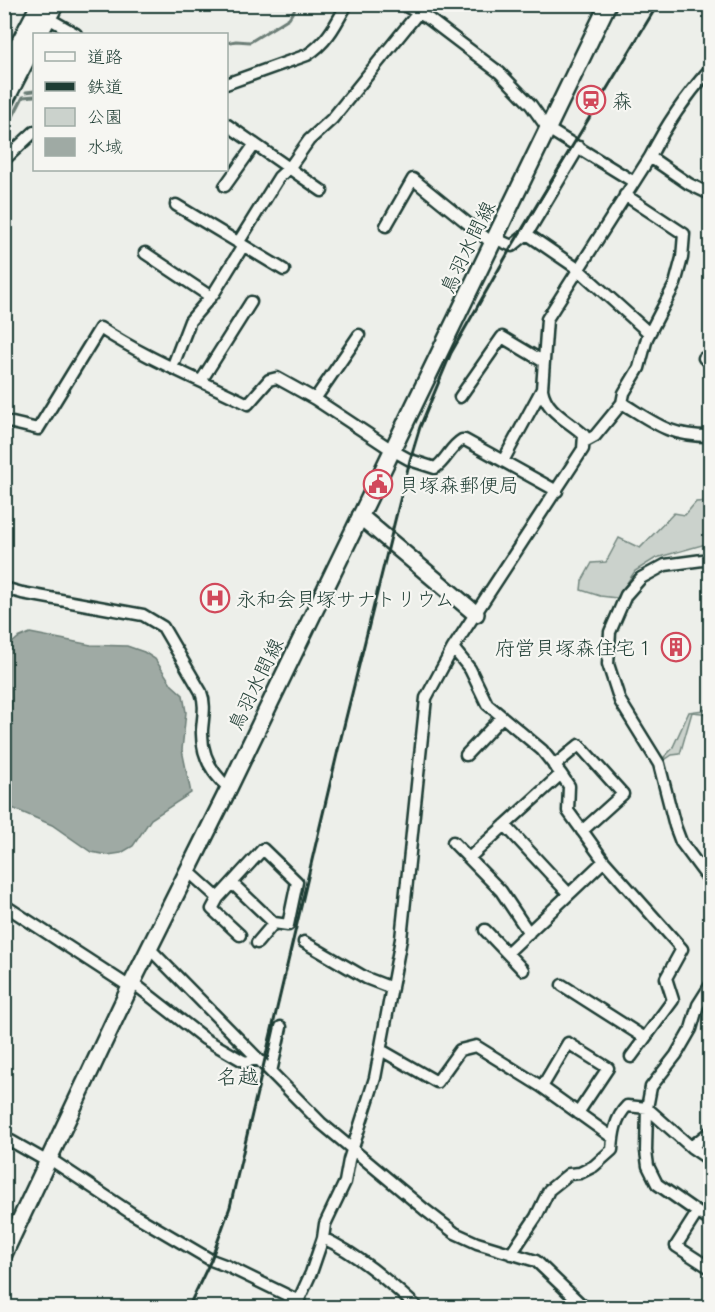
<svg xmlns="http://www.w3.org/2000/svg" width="715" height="1312" font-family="Delius,'Klee One',sans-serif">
	<rect width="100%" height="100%" fill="#edefea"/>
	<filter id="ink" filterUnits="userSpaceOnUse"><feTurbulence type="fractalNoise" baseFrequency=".0167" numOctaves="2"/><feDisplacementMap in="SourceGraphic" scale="12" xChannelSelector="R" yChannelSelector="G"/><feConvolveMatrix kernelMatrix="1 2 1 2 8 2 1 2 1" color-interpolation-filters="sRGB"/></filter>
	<g filter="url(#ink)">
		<path fill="#cbd2cc" stroke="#758880" stroke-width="1.5" d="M710 501V522L705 526 709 535 706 544 656 558 635 571 617 598 600 596 581 590 582 581 592 563 606 562 619 538 640 548 674 513 685 515 696 502Z
			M710 709V714L692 712 680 754 672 755 666 759 664 757 672 749 689 712Z"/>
		<path fill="#9faaa4" stroke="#6c7e77" stroke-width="1.5" d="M30 633 91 645 127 646 144 652 155 659 172 685 183 695 186 712 182 750 191 793 151 819 133 846 121 853 108 855 91 852 52 825 5 805V649L18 638Z"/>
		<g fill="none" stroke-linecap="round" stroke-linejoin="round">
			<path stroke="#6c7e77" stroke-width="3" d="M226 43 236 41 250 42 289 18 298 4
				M26 92 34 91
				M4 134 23 97 34 96"/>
			<g stroke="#1f3d34" stroke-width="15">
				<path id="street" d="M402 4 429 19 500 73 531 105 548 129 634 182
					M48 18 76 34
					M226 84 307 55C327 43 336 24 347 4
					M226 124 322 191
					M650 157 689 184 710 194
					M4 160 34 132
					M225 186 255 144
					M176 205 284 270
					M386 226 413 179 492 243
					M527 234 578 269 649 333
					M494 238 512 246 527 234 579 147
					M238 243 279 177 290 167 309 140 332 119 418 13
					M145 253 211 297
					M704 358 710 361
					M172 368 190 321 214 293 243 246
					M201 381 251 302
					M460 397 502 337 544 362
					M315 399 359 335
					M622 403C656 424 669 436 710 436
					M4 421 38 429 100 328C147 359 198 379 248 404L269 380 277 378 315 399 392 450 410 460 435 468C446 461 450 447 462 440H465L557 491
					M584 442 595 436 622 403 624 393 639 368 647 338 675 284 682 258 684 234 625 195
					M503 461 542 389
					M710 559 665 565 641 578 626 595 610 632 608 664 620 701 659 764 675 826 681 842 710 881
					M4 588 22 593 143 615 163 627 201 692C206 705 203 716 202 730 201 754 211 773 229 788
					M453 648 470 669 487 704 542 750 561 774 569 786 568 811 604 861 682 949 666 978 673 1000 631 1057
					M466 755 502 717
					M554 766 579 745 623 794 582 831
					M505 825 569 894
					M453 842 501 891 529 933
					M469 858 561 774
					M187 870 218 898
					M232 883 274 923 288 925 297 882 263 849 218 898 212 909 240 935
					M4 905 130 987
					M485 930 523 970
					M304 942 366 978 392 988
					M257 943 274 923
					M149 948 321 1123 424 1209 455 1233 477 1243 536 1261 585 1308
					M507 953 604 861
					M132 982 205 1039 245 1062 257 1059
					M562 985 645 1038
					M710 986 698 1005 691 1029 676 1055 651 1087 647 1108 646 1151 648 1166 657 1184 710 1221
					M381 1050 437 1082 460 1050 476 1046 542 1087 613 1138
					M271 1072 281 1027
					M542 1087 568 1043 608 1068 578 1113
					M4 1137 48 1162
					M691 1147 710 1132
					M50 1159 131 1213 211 1260 227 1266 299 1301
					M697 1213 676 1246 710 1268
					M323 1238C358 1254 389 1282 418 1308
					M511 1254 536 1217 549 1190 569 1174 580 1173 594 1166 612 1150C613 1134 615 1118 627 1106L647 1108 691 1147 710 1160
					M295 1308 311 1273 323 1238 325 1224 345 1182 349 1160 375 1078 401 939 426 698 453 648 583 449 584 435C568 420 546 412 542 389L547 319 650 157C666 125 686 96 710 69"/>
			</g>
			<g stroke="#1f3d34" stroke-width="20">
				<path id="secondary" d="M360 516 476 614
					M4 1254 130 987 229 788 608 4"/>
			</g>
			<g stroke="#1f3d34" stroke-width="21">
				<path id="primary" d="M39 34 55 4
					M4 73 40 4
					M4 102 34 44"/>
			</g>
			<use href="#street" stroke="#f6f6f2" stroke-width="10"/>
			<use href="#secondary" stroke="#f6f6f2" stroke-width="15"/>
			<use href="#primary" stroke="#f6f6f2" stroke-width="16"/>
			<path stroke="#1f3d34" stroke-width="3" d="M188 1308 211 1260 230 1207 338 750 410 460 420 427 451 353 512 246 658 4"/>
		</g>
	</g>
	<defs>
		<g id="station-ring" transform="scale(1.5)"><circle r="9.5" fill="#f6f6f2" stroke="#d1495b" stroke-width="1.5"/><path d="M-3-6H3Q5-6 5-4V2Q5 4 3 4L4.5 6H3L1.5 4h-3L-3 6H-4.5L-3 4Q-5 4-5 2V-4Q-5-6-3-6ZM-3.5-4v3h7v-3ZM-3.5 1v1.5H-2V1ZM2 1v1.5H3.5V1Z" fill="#d1495b"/></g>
		<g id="civic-ring" transform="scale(1.5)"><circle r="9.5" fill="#f6f6f2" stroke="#d1495b" stroke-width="1.5"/><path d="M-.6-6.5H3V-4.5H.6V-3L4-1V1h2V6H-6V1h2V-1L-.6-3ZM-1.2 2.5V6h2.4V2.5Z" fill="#d1495b"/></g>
		<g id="hospital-ring" transform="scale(1.5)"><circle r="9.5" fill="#f6f6f2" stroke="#d1495b" stroke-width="1.5"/><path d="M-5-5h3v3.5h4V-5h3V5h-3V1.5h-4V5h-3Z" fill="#d1495b"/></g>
		<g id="building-ring" transform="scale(1.5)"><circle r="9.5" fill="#f6f6f2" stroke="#d1495b" stroke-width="1.5"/><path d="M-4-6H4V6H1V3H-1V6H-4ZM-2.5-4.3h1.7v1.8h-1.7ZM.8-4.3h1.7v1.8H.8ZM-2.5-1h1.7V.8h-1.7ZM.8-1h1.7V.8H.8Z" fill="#d1495b"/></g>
	</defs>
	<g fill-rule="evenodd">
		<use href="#station-ring" x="591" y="100"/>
		<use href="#civic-ring" x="378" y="484"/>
		<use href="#hospital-ring" x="215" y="598"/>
		<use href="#building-ring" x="676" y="647"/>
	</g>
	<g text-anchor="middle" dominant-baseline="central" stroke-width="4.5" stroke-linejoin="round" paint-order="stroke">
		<g font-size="20" fill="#1f3d34" stroke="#f6f6f2" text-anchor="start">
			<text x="612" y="100">森</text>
			<text x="399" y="484">貝塚森郵便局</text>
			<text x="236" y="598">永和会貝塚サナトリウム</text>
			<text x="655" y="647" text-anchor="end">府営貝塚森住宅１</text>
		</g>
		<g font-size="20" fill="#1f3d34" stroke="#f6f6f2">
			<text transform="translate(467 247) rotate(-64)">鳥羽水間線</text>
			<text transform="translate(255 684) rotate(-64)">鳥羽水間線</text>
		</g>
		<g font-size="21" fill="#1f3d34" stroke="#f6f6f2">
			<text x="238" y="1076">名越</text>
		</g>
	</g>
	<rect width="715" height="1312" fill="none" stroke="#f6f6f2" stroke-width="24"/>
	<rect x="12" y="12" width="691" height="1288" fill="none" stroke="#1f3d34" stroke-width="2" filter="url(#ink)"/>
	<rect x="33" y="33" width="195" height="138" fill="#f6f6f2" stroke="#a0aca6" stroke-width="1.5"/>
	<rect x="45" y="52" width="30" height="9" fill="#f6f6f2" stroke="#a0aca6" stroke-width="1.5"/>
	<text x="87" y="63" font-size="18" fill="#1f3d34">道路</text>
	<rect x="45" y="82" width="30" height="9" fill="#1f3d34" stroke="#a0aca6" stroke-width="1.5"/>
	<text x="87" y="93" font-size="18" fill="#1f3d34">鉄道</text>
	<rect x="45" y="108" width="30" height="18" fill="#cbd2cc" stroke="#a0aca6" stroke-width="1.5"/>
	<text x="87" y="123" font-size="18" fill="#1f3d34">公園</text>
	<rect x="45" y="138" width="30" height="18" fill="#9faaa4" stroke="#a0aca6" stroke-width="1.5"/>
	<text x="87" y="153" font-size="18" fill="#1f3d34">水域</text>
</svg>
